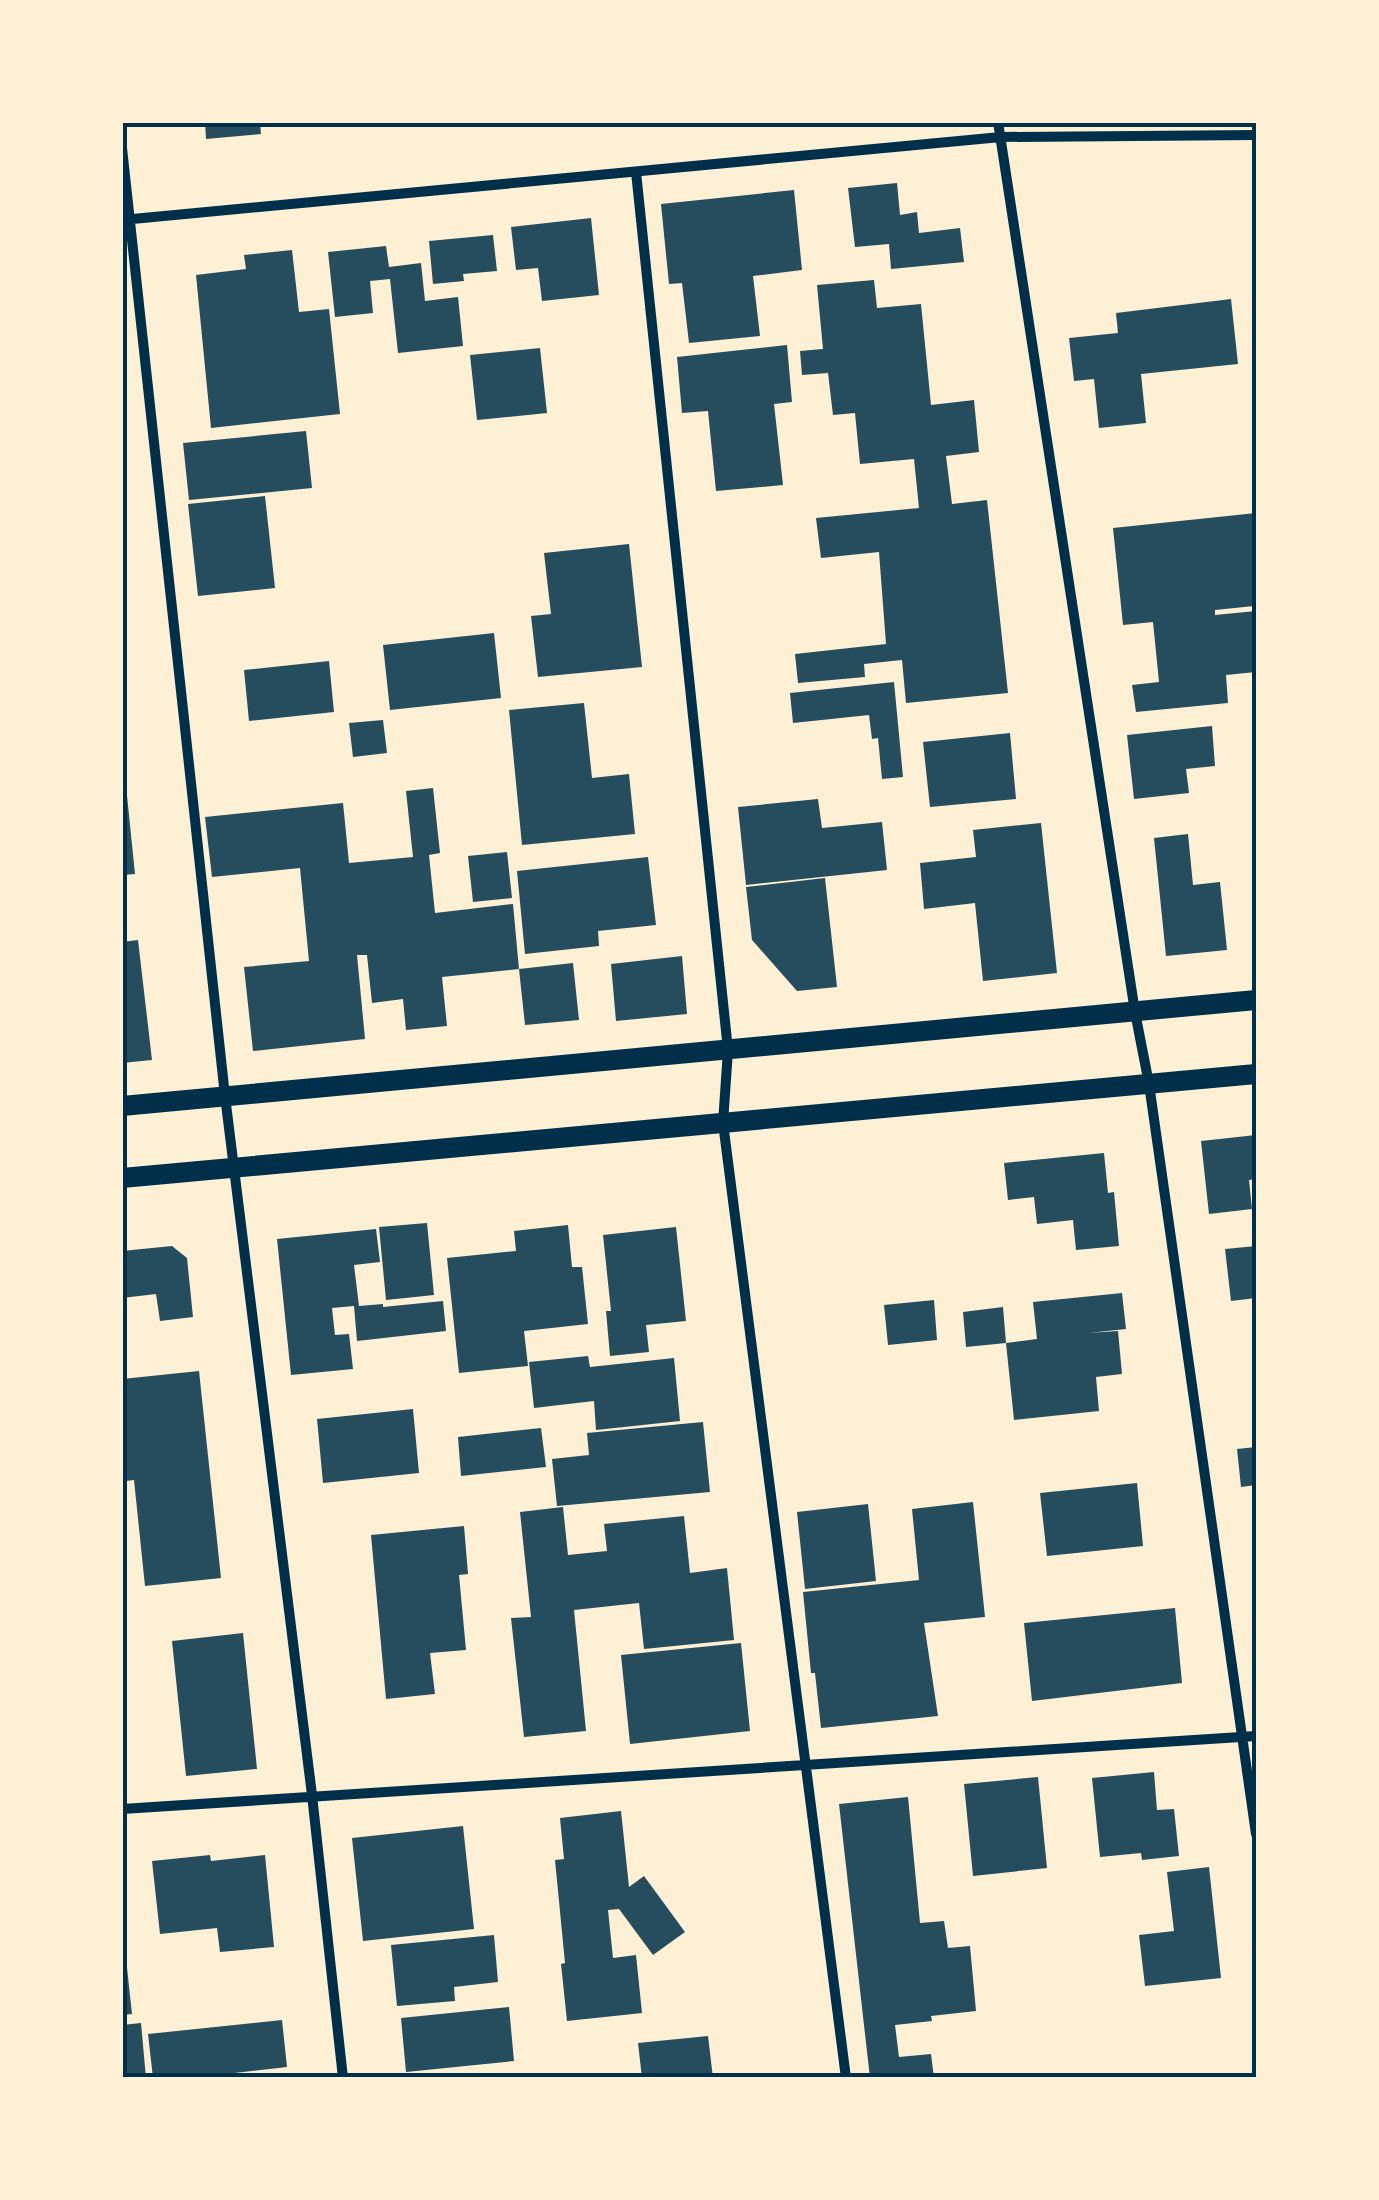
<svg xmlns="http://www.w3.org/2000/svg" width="1379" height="2200" font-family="'Source Sans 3',sans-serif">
	<rect width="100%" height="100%" fill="#fdf0d5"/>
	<path fill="#264d5e" d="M205 122H260L261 134 206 139Z
		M897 183 900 215 917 212 919 233 960 228 964 262 891 269 889 244 855 247 848 188Z
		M794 190 802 270 753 276 760 336 689 343 682 283 669 284 661 204Z
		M591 218 599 295 542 301 538 268 516 270 511 227Z
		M493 235 497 271 463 274 464 281 433 284 429 241Z
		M386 246 389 267 421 263 425 301 458 297 463 346 398 353 390 279 370 281 373 313 335 317 328 252Z
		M292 250 299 312 329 309 340 414 211 428 196 275 246 269 244 255Z
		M874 280 877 308 921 304 931 405 974 400 979 452 946 456 952 504 987 500 1008 693 906 703 902 660 864 664 865 677 798 683 795 654 886 644 879 552 821 558 816 518 919 508 914 459 860 464 855 413 833 415 828 373 802 375 800 351 823 349 817 285Z
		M1231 299 1238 364 1141 374 1146 423 1099 428 1094 379 1074 381 1069 338 1118 333 1116 313Z
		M787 345 792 402 774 404 783 485 716 491 708 411 682 413 677 357Z
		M540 348 547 413 477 420 470 355Z
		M306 431 312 488 189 500 183 443Z
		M265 496 275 588 198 596 188 504Z
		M1256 513V598L1253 599 1254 606 1215 610V615L1256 611V649L1253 650 1256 672 1226 675 1228 703 1136 712 1132 685 1159 682 1153 622 1123 625 1113 528Z
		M629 544 642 667 538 677 531 616 551 614 544 553Z
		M494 633 501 698 390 710 383 645Z
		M329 661 334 712 249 721 244 670Z
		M894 682 903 777 882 779 878 738 872 739 869 715 793 723 790 693Z
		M584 703 592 778 629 774 635 834 522 845 509 710Z
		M383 720 387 753 353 757 349 723Z
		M1212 726 1215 766 1186 769 1189 793 1134 799 1127 735Z
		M1010 733 1016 799 930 807 923 742Z
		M122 776H125L135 874 122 875Z
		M433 788 440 853 429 855 435 913 513 904 519 969 573 963 579 1020 525 1025 519 969 442 977 447 1026 406 1030 403 999 372 1003 367 955H357L365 1039 253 1051 244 967 309 961 300 868 212 877 205 817 343 803 349 863 413 857 406 791Z
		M818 799 822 828 882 822 887 870 746 885 738 807Z
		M1041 823 1057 973 983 981 975 903 924 909 920 863 976 857 973 830Z
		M1188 834 1193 885 1220 882 1227 950 1166 956 1154 838Z
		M507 852 512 898 473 902 468 856Z
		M648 857 656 925 598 931 599 946 525 954 517 871Z
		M825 878 837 987 797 991 752 940 746 887Z
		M138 940 152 1060 122 1063V942Z
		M682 956 687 1014 616 1021 611 964Z
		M1256 1135V1179L1249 1180 1252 1209 1209 1214 1201 1141Z
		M1104 1153 1108 1193 1114 1192 1119 1246 1076 1250 1073 1220 1037 1224 1034 1197 1008 1200 1004 1163Z
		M427 1223 434 1295 386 1300 379 1227Z
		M568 1225 572 1267H582L588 1324 524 1331 528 1366 459 1373 447 1258 516 1251 514 1231Z
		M676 1227 686 1321 646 1325 649 1352 610 1356 606 1311H611L603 1235Z
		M376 1229 380 1262 354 1265 359 1306 383 1304V1307L443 1301 446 1331 357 1341 354 1306 332 1308 335 1335 349 1334 353 1369 291 1375 277 1239Z
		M172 1246 187 1258 193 1317 160 1321 156 1294 122 1298V1251Z
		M1256 1246V1298L1231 1301 1225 1249Z
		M1122 1293 1126 1329 1088 1333 1118 1331 1122 1374 1096 1377 1099 1411 1014 1420 1006 1343 1037 1339 1033 1302Z
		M934 1300 937 1340 888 1345 884 1305Z
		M1003 1307 1006 1343 966 1347 963 1312Z
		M588 1356 590 1367 674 1358 680 1421 596 1430 594 1401 534 1408 529 1362Z
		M199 1371 221 1578 145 1586 134 1480 126 1481 122 1379Z
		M413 1409 419 1473 323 1483 317 1419Z
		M703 1422 710 1492 557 1506 552 1459 589 1455 587 1433Z
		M541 1428 546 1467 461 1476 458 1437Z
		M1256 1447V1485L1241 1487 1237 1449Z
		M1137 1483 1143 1546 1047 1556 1040 1493Z
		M973 1502 985 1617 924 1623 938 1716 821 1728 815 1673H811L803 1592 919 1580 912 1509Z
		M868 1504 876 1581 805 1589 797 1512Z
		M563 1507 568 1555 607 1551 604 1524 684 1516 690 1573 727 1568 734 1640 644 1649 639 1603 574 1610 586 1731 524 1737 511 1618 531 1617 520 1512Z
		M464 1526 468 1574 459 1575 466 1650 430 1653 435 1694 386 1699 371 1535Z
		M1175 1608 1182 1683 1032 1701 1024 1623Z
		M243 1633 257 1769 186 1776 172 1641Z
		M741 1643 750 1731 630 1744 621 1655Z
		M1154 1772 1157 1810 1174 1809 1179 1856 1142 1860 1141 1853 1100 1857 1092 1778Z
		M1038 1777 1047 1868 973 1876 964 1784Z
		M908 1797 920 1923 944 1921 948 1948 970 1946 976 2011 931 2016 932 2021 895 2025 899 2057 931 2054 934 2078H870L839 1804Z
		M621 1811 629 1887 644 1876 685 1932 653 1955 619 1909 608 1910 613 1958 636 1955 642 2013 567 2021 561 1964 565 1963 555 1860 564 1859 560 1818Z
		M463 1826 474 1929 363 1941 352 1838Z
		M210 1855 211 1861 265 1855 274 1947 220 1952 217 1928 160 1934 152 1861Z
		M1209 1867 1221 1978 1145 1986 1139 1935 1174 1931 1167 1872Z
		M494 1935 498 1982 454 1987 455 2001 397 2006 391 1945Z
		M122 1949H125L132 2014 122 2015Z
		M509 2007 514 2061 406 2072 401 2018Z
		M282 2020 287 2067 191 2078H153L148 2034Z
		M141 2023 146 2078H122V2025Z
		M708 2036 713 2078H642L638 2043Z"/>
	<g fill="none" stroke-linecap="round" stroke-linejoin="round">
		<path stroke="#003049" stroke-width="10" d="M998 122 1135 1012 1149 1084 1256 1834
			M122 148 225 1096 312 1795 343 2078
			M636 172 728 1050 723 1123 846 2078
			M122 220 1001 137 1256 135
			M122 1809 1256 1736"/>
		<path stroke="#003049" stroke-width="20" d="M122 1106 1256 1000
			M122 1178 1256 1074"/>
	</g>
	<rect width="1379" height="2200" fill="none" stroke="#fdf0d5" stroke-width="250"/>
	<rect x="125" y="125" width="1129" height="1950" fill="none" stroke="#003049" stroke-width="4"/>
</svg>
